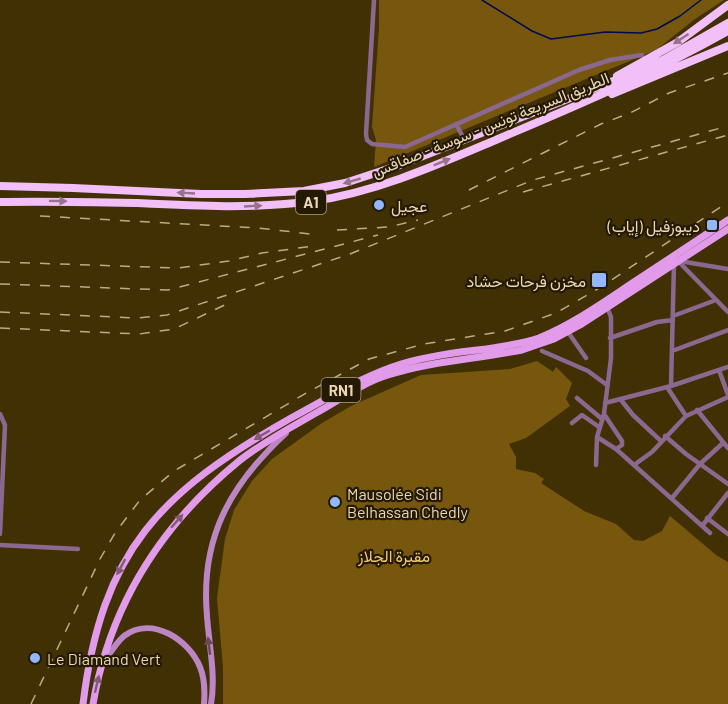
<svg xmlns="http://www.w3.org/2000/svg" width="728" height="704" font-family="Barlow,Vazirmatn,sans-serif">
	<rect width="100%" height="100%" fill="#423005"/>
	<path fill="#77570e" d="M379 0H724L695 19 656 50 374 167 376 140 372 127 379 28Z
		M537 361 553 372 556 367 572 383 566 399 570 406 526 438 509 444 516 457V469L535 473 544 479 541 483 584 511 616 524 634 540 643 541 662 531 670 516 716 555 728 562V704H223V667L217 598 225 539 234 510 252 481 272 459 322 423 351 406 421 375 510 369Z"/>
	<g fill="none" stroke-linecap="round" stroke-linejoin="round">
		<path stroke="#000a51" stroke-width="1.5" d="M482 0 532 31 551 39 605 32 641 33 657 29 680 16 701 0"/>
		<path stroke="#8b688f" stroke-width="4.5" d="M374 0 366 134 367 140 372 144 405 147 579 70 610 60 642 55
			M456 124 464 139
			M677 260 728 312
			M679 261 728 269
			M673 316 716 300
			M568 332 586 358
			M610 338 657 322 673 320
			M542 351 588 371 607 385
			M672 351 728 330
			M719 370 728 395
			M671 386 674 264
			M667 387 686 416
			M577 398 602 419
			M621 400 633 415 661 441
			M605 403 671 386 728 367
			M697 410 728 448
			M0 414 5 425 0 534
			M604 414 622 441V445L616 449
			M572 423 582 415 599 427
			M665 436 686 454 728 484
			M597 437 616 449 710 533
			M596 465 597 437 604 414 611 358V317L607 307
			M634 465 652 452 686 416 728 397
			M672 498 700 464 723 443
			M707 518 728 534
			M702 526 728 493
			M0 545 78 549"/>
		<path stroke="#bc85c3" stroke-width="6" d="M104 662C110 653 116 643 124 636 152 615 189 640 200 667 205 679 205 691 204 704
			M211 704C216 676 209 645 207 616 200 538 230 485 286 433"/>
		<path stroke="#e29beb" stroke-width="7" d="M83 704C102 550 160 492 291 418 327 399 362 376 401 364 428 356 458 352 486 349 503 346 523 344 539 338 575 323 605 301 637 280 667 260 698 240 728 220
			M93 704C110 605 162 524 239 461 263 442 290 428 316 413 340 400 362 383 388 375 431 361 477 359 522 350L554 339 580 325 728 229"/>
		<path stroke="#f2bff8" stroke-width="8" d="M617 76 678 42 728 5
			M612 94 728 46
			M0 186 73 188 201 194H245L304 191 345 183 400 165 631 74 663 60 728 23
			M0 202C46 201 91 202 136 203 196 206 254 209 313 201 377 192 439 164 498 139 576 106 654 73 728 31"/>
		<path stroke="#beaa85" stroke-width="1.5" stroke-dasharray="10 10" stroke-linecap="butt" d="M469 190 601 124 630 113 669 93 728 73
			M523 192 728 135
			M40 216 258 228 319 235
			M337 230 389 227 418 220
			M0 262 178 268 229 261 262 253 313 246
			M0 284 168 290 378 235
			M0 312 138 318 167 315 350 254 533 180 728 126
			M0 328 139 334 174 329 231 302
			M31 704 100 559 115 533 140 500 174 471 308 392 369 359 424 344 505 331 556 313 601 287 728 202"/>
	</g>
	<defs><path id="oneway-solid" d="M-6-.8H1V-3.2L6.5 0L1 3.2V.8H-6Z" transform="scale(1.5)"/></defs>
	<g fill="#957489">
		<use href="#oneway-solid" transform="translate(681 39) rotate(147)"/>
		<use href="#oneway-solid" transform="translate(442 162) rotate(-22)"/>
		<use href="#oneway-solid" transform="translate(352 181) rotate(164)"/>
		<use href="#oneway-solid" transform="translate(186 193) rotate(-177)"/>
		<use href="#oneway-solid" transform="translate(58 201) rotate(1)"/>
		<use href="#oneway-solid" transform="translate(253 206) rotate(-3)"/>
	</g>
	<g fill="#835a76">
		<use href="#oneway-solid" transform="translate(262 435) rotate(150)"/>
		<use href="#oneway-solid" transform="translate(177 521) rotate(-49)"/>
		<use href="#oneway-solid" transform="translate(121 567) rotate(118)"/>
		<use href="#oneway-solid" transform="translate(97 684) rotate(-77)"/>
	</g>
	<use fill="#684a59" href="#oneway-solid" transform="translate(209 646) rotate(-97)"/>
	<g fill="#92b7fd" stroke="#241902" stroke-width="2">
		<circle cx="379" cy="205" r="6"/>
		<rect x="706" y="219" width="12" height="12" rx="3"/>
		<rect x="591" y="272" width="16" height="16" rx="3"/>
		<circle cx="335" cy="502" r="6"/>
		<circle cx="35" cy="658" r="6"/>
	</g>
	<g text-anchor="middle" dominant-baseline="central" stroke-width="4.5" stroke-linejoin="round" paint-order="stroke">
		<g fill="#241902" stroke="#af9e7f" stroke-width="1.5">
			<rect x="296" y="190" width="30" height="24" rx="4.5"/>
			<rect x="321.5" y="378" width="39" height="24" rx="4.5"/>
		</g>
		<g font-size="15" font-weight="bold" fill="#ebd7b4">
			<text x="311" y="202">A1</text>
			<text x="341" y="390">RN1</text>
		</g>
		<g font-size="16" fill="#ebd7b4" stroke="#241902">
			<text transform="translate(490 124) rotate(-22)">الطريق السريعة تونس - سوسة - صفاقس</text>
		</g>
		<g font-size="16" fill="#ebd7b4" stroke="#241902" text-anchor="start">
			<text x="391" y="205">عجيل</text>
			<text x="700" y="225" text-anchor="end">ديبوزفيل (إياب)</text>
			<text x="586" y="280" text-anchor="end">مخزن فرحات حشاد</text>
			<text x="347" y="493">Mausolée Sidi<tspan x="347" dy="18">Belhassan Chedly</tspan></text>
			<text x="47" y="658">Le Diamand Vert</text>
		</g>
		<g font-size="16" fill="#f4c975" stroke="#241902">
			<text x="394" y="555">مقبرة الجلاز</text>
		</g>
	</g>
</svg>
